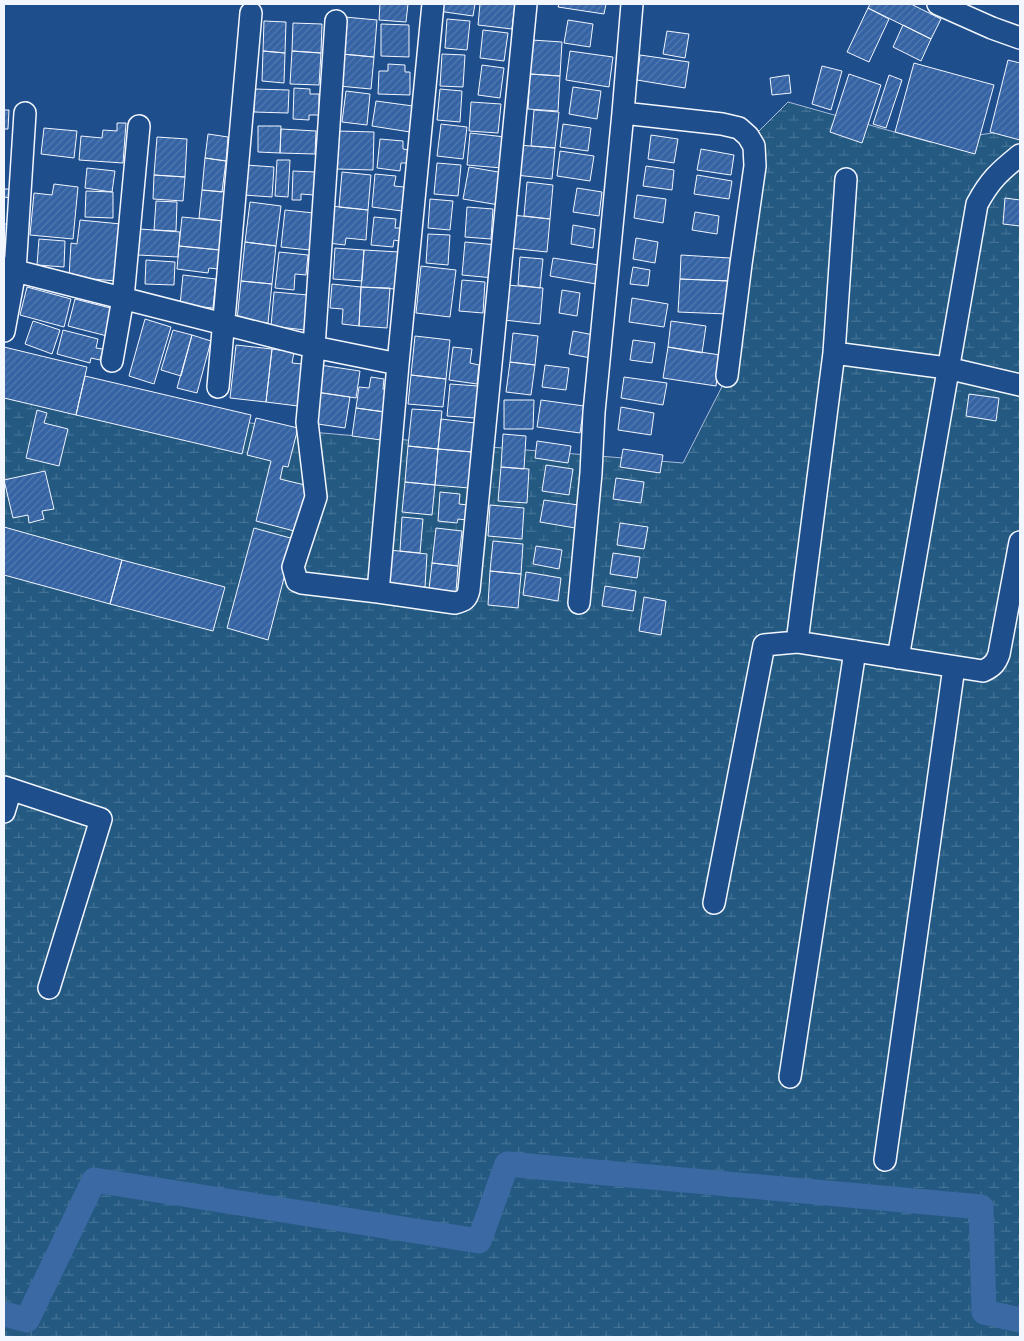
<svg xmlns="http://www.w3.org/2000/svg" width="1024" height="1341" font-family="'Titillium Web',sans-serif">
	<defs>
		<pattern id="wetland-marsh" width="20" height="14" patternUnits="userSpaceOnUse" patternTransform="scale(1.25)"><rect width="20" height="14" fill="#245a82"/><path d="M1 5h8M5 5V1M11 12h8M15 12V8" fill="none" stroke="#447295"/></pattern>
		<pattern id="building-hatch" width="6" height="6" patternUnits="userSpaceOnUse" patternTransform="scale(1.25)"><rect width="6" height="6" fill="#3563a3"/><path d="M-1 1l2-2M0 6l6-6M5 7l2-2" fill="none" stroke="#537ab1"/></pattern>
	</defs>
	<rect width="100%" height="100%" fill="#1f4e8c"/>
	<path fill="url(#wetland-marsh)" stroke="#a8bbd7" d="M788 102 930 142 1020 129V1337H4V381L298 431 683 463 733 365 749 141Z"/>
	<g fill="none" stroke-linecap="round" stroke-linejoin="round">
		<path stroke="#3b69a3" stroke-width="25" d="M4 1314 27 1320 94 1180 479 1241 507 1164 981 1207 984 1312 1020 1320"/>
	</g>
	<path fill="url(#building-hatch)" stroke="#f2f6ff" d="M380 4H408L406 22 379 20Z
		M439 4H475L473 16 438 11Z
		M480 4H515L512 29 478 25Z
		M559 4H606L604 14 558 7Z
		M870 4H911L941 19 931 39 868 8Z
		M868 8 889 19 869 62 847 52Z
		M345 17 377 20 374 57 342 54Z
		M447 19 470 21 467 50 445 48Z
		M568 20 593 24 590 47 564 43Z
		M264 21 286 22 285 53 263 51Z
		M293 23 322 24 321 53 292 51Z
		M381 24 409 25V57L381 56Z
		M903 25 931 39 921 61 893 47Z
		M483 30 508 33 504 61 480 58Z
		M667 31 689 34 685 58 663 54Z
		M532 40 562 42 560 76 530 74Z
		M263 51 285 53 284 83 262 81Z
		M292 51 321 53 319 85 290 84Z
		M570 51 613 57 609 87 566 80Z
		M342 54 374 57 371 89 339 86Z
		M442 54 465 55 463 87 440 86Z
		M640 55 689 62 685 88 637 80Z
		M1008 60 1020 63V140L990 132Z
		M914 63 994 85 975 154 895 132Z
		M388 64 405 65V72H410V95L378 94 379 71H388Z
		M482 65 504 68 500 98 478 95Z
		M822 66 842 71 831 110 812 104Z
		M530 74 560 76 558 111 528 109Z
		M849 74 881 85 862 143 830 132Z
		M789 75 791 93 772 95 770 78Z
		M889 75 902 80 886 128 873 124Z
		M573 87 601 91 597 119 569 114Z
		M294 88 310 89V94H319V115H309V120L293 119Z
		M254 89 289 90 288 113 254 112Z
		M440 89 462 91 460 122 437 120Z
		M346 91 370 94 367 125 342 122Z
		M376 101 413 106 410 132 372 126Z
		M471 102 501 104 498 133 469 131Z
		M4 110H9L8 129H4Z
		M534 110 559 112 555 148 531 146Z
		M117 123H126L123 163 79 160 81 136 102 138 103 130 117 131Z
		M441 124 467 127 463 159 437 156Z
		M563 124 591 128 588 151 560 147Z
		M258 126H281L280 153 258 152Z
		M44 128 77 131 74 158 41 154Z
		M281 129 316 131 315 154 280 153Z
		M338 131 374 132 373 170 337 169Z
		M470 133 505 137 502 168 467 165Z
		M208 134 228 137 226 161 205 158Z
		M651 135 678 139 674 163 648 159Z
		M157 137 187 139 185 177 154 175Z
		M380 139 403 141V149L410 150 409 163H401L400 171 377 168Z
		M519 145 555 148 552 179 516 175Z
		M701 149 734 155 731 175 697 170Z
		M560 151 594 156 590 181 557 176Z
		M205 158 226 161 222 192 202 190Z
		M277 160H290L288 197 275 196Z
		M437 163 461 165 458 196 434 194Z
		M246 165 274 167 272 197 244 195Z
		M646 166 674 170 672 190 643 186Z
		M469 167 504 173 499 205 463 199Z
		M87 168 115 171 112 192 85 188Z
		M293 171 315 172 314 195 301 194V200H292Z
		M342 172 371 175 368 210 339 207Z
		M375 174 396 176 394 186 404 187 402 211 372 207Z
		M154 175 185 177 183 201 153 199Z
		M697 175 732 181 729 199 694 194Z
		M527 182 553 185 550 219 524 216Z
		M54 184 78 187 73 239 30 235 34 193 52 195Z
		M577 188 602 192 599 216 573 212Z
		M4 189H12L11 198 4 197Z
		M202 190 226 192 223 221 199 218Z
		M86 191 113 192V218L85 217Z
		M637 195 666 199 663 223 634 218Z
		M1005 198 1020 200V226L1003 224Z
		M430 199 453 201 450 230 428 228Z
		M156 201 177 202 176 231 154 230Z
		M250 202 281 206 276 246 245 242Z
		M331 206 368 210 366 240 346 238 345 245 328 243Z
		M467 207 493 209 491 239 465 237Z
		M285 210 314 213 310 250 281 247Z
		M695 212 719 216 717 234 692 230Z
		M512 215 550 219 547 252 509 248Z
		M182 217 223 221 220 250 179 246Z
		M374 217 396 219 395 228H400L399 241 394 240 393 247 371 245Z
		M80 220 121 224 116 281 69 277 71 243 77 244Z
		M4 224H7L6 251H4Z
		M573 225 595 229 593 248 571 244Z
		M140 229 180 232 178 257 138 255Z
		M428 234 450 235 448 265 426 263Z
		M636 238 658 242 655 263 633 259Z
		M39 239 65 241 64 267 37 265Z
		M245 242 276 246 272 284 241 281Z
		M465 242 497 245 494 278 462 275Z
		M179 246 220 250 218 269 209 268 208 273 177 269Z
		M335 248 364 250 362 281 333 279Z
		M364 250 399 252 396 289 361 287Z
		M279 252 308 255 306 275 295 274 294 290 275 288Z
		M681 255 730 258 729 281 680 279Z
		M520 257 543 259 540 288 518 285Z
		M553 258 599 265 596 284 550 276Z
		M146 260 175 262 174 285 145 284Z
		M421 266 456 270 450 317 416 313Z
		M633 267 650 270 648 286 630 284Z
		M183 275 216 279 213 308 180 305Z
		M680 279 729 281 727 314 678 312Z
		M462 280 485 282 483 313 459 311Z
		M241 281 272 284 268 323 237 320Z
		M332 284 361 287 359 326 342 324 343 309 330 308Z
		M507 285 543 288 540 324 504 320Z
		M27 287 71 299 64 327 20 315Z
		M361 287 390 288 387 328 359 326Z
		M562 290 580 293 577 316 559 313Z
		M274 292 308 295 305 330 271 326Z
		M632 298 668 304 664 327 629 322Z
		M75 299 114 309 107 336 68 326Z
		M145 319 171 327 154 384 129 376Z
		M33 321 60 330 52 354 25 344Z
		M671 321 706 326 702 353 668 347Z
		M63 330 98 339 96 348 103 349 100 360 91 358 90 363 57 354Z
		M173 330 192 335 181 376 161 370Z
		M573 331 594 335 591 358 569 354Z
		M513 333 538 336 535 365 510 362Z
		M192 335 211 341 197 393 177 388Z
		M415 336 450 340 446 379 411 375Z
		M633 340 655 343 652 363 630 360Z
		M236 345 272 349 266 402 230 398Z
		M4 347 87 367 76 415 4 398Z
		M453 347 472 349 470 363 479 365 477 384 449 380Z
		M668 347 720 355 716 386 663 378Z
		M272 349 294 352 292 363 302 364 298 406 266 402Z
		M510 362 535 365 531 395 506 392Z
		M320 365 360 371 356 398 316 392Z
		M545 365 569 368 566 390 542 387Z
		M411 375 446 379 443 407 408 404Z
		M85 376 251 415 242 454 76 415Z
		M371 377 384 379 383 389 388 390 385 412 356 408 359 387 369 388Z
		M624 377 667 383 663 405 621 398Z
		M450 384 478 386 475 418 447 416Z
		M316 392 350 397 345 428 311 423Z
		M969 394 999 398 996 421 966 416Z
		M504 400H534L533 429H504Z
		M541 400 584 406 580 433 537 427Z
		M621 407 654 413 651 435 618 430Z
		M356 408 385 412 381 440 352 436Z
		M412 409 442 411 438 449 408 446Z
		M37 410 47 413 44 423 68 429 59 466 26 458Z
		M256 418 298 428 288 467 283 466 280 479 309 486 298 532 256 521 271 461 247 455Z
		M441 419 475 423 472 452 438 449Z
		M503 434 526 436 524 469 501 467Z
		M537 441 571 446 568 463 535 458Z
		M408 446 438 449 435 485 405 482Z
		M438 449 472 452 469 488 435 485Z
		M623 449 663 455 660 473 620 467Z
		M546 465 573 469 569 495 542 491Z
		M501 467 529 469 527 503 498 501Z
		M45 471 54 509 42 511 44 519 29 523 28 515 13 518 4 480Z
		M616 478 644 482 641 503 613 499Z
		M405 482 435 485 432 515 402 512Z
		M440 492 460 494 459 504 468 505 467 520 458 519 457 523 438 521Z
		M544 500 585 506 581 529 540 522Z
		M490 505 524 508 522 539 488 536Z
		M402 517 423 519 420 553 400 551Z
		M620 523 648 527 644 549 617 545Z
		M4 527 122 560 110 604 4 575Z
		M254 528 294 539 268 640 227 628Z
		M436 528 462 531 458 566 432 563Z
		M493 541 523 544 521 574 490 571Z
		M536 546 562 550 559 569 533 564Z
		M389 550 427 554 425 587 386 584Z
		M613 553 640 557 637 578 610 574Z
		M122 560 225 587 213 631 110 604Z
		M432 563 458 566 456 592 429 589Z
		M490 571 521 574 518 608 488 605Z
		M526 572 561 578 558 601 523 595Z
		M605 586 636 591 633 611 602 606Z
		M644 597 666 601 661 635 639 631Z"/>
	<g fill="none" stroke-linecap="round" stroke-linejoin="round">
		<g stroke="#f2f6ff" stroke-width="24">
			<path id="street" d="M938 4 992 28 1020 38
				M336 21 314 347 398 364 433 4
				M623 113 722 124 739 128 748 136 754 146 755 166 741 264 727 376
				M4 268 314 347 307 422 316 497 293 567 297 581 302 583 378 592 455 603C464 601 467 599 469 590L526 4
				M4 331 15 271 25 113
				M834 353 947 368 1020 385
				M112 361 123 298 139 126
				M218 387 251 13
				M378 592 398 364
				M579 603 591 473 594 412 623 113 632 4
				M797 642 834 353 846 179
				M898 658 977 204C990 180 999 172 1020 155
				M4 787 101 819 49 988
				M4 812 11 789
				M714 903 764 645 797 642 983 671C992 667 996 663 999 654L1020 542
				M790 1077 855 651
				M885 1160 954 667"/>
		</g>
		<use href="#street" stroke="#1f4e8c" stroke-width="21"/>
	</g>
	<rect width="1024" height="1341" fill="none" stroke="#f2f6ff" stroke-width="10"/>
</svg>
